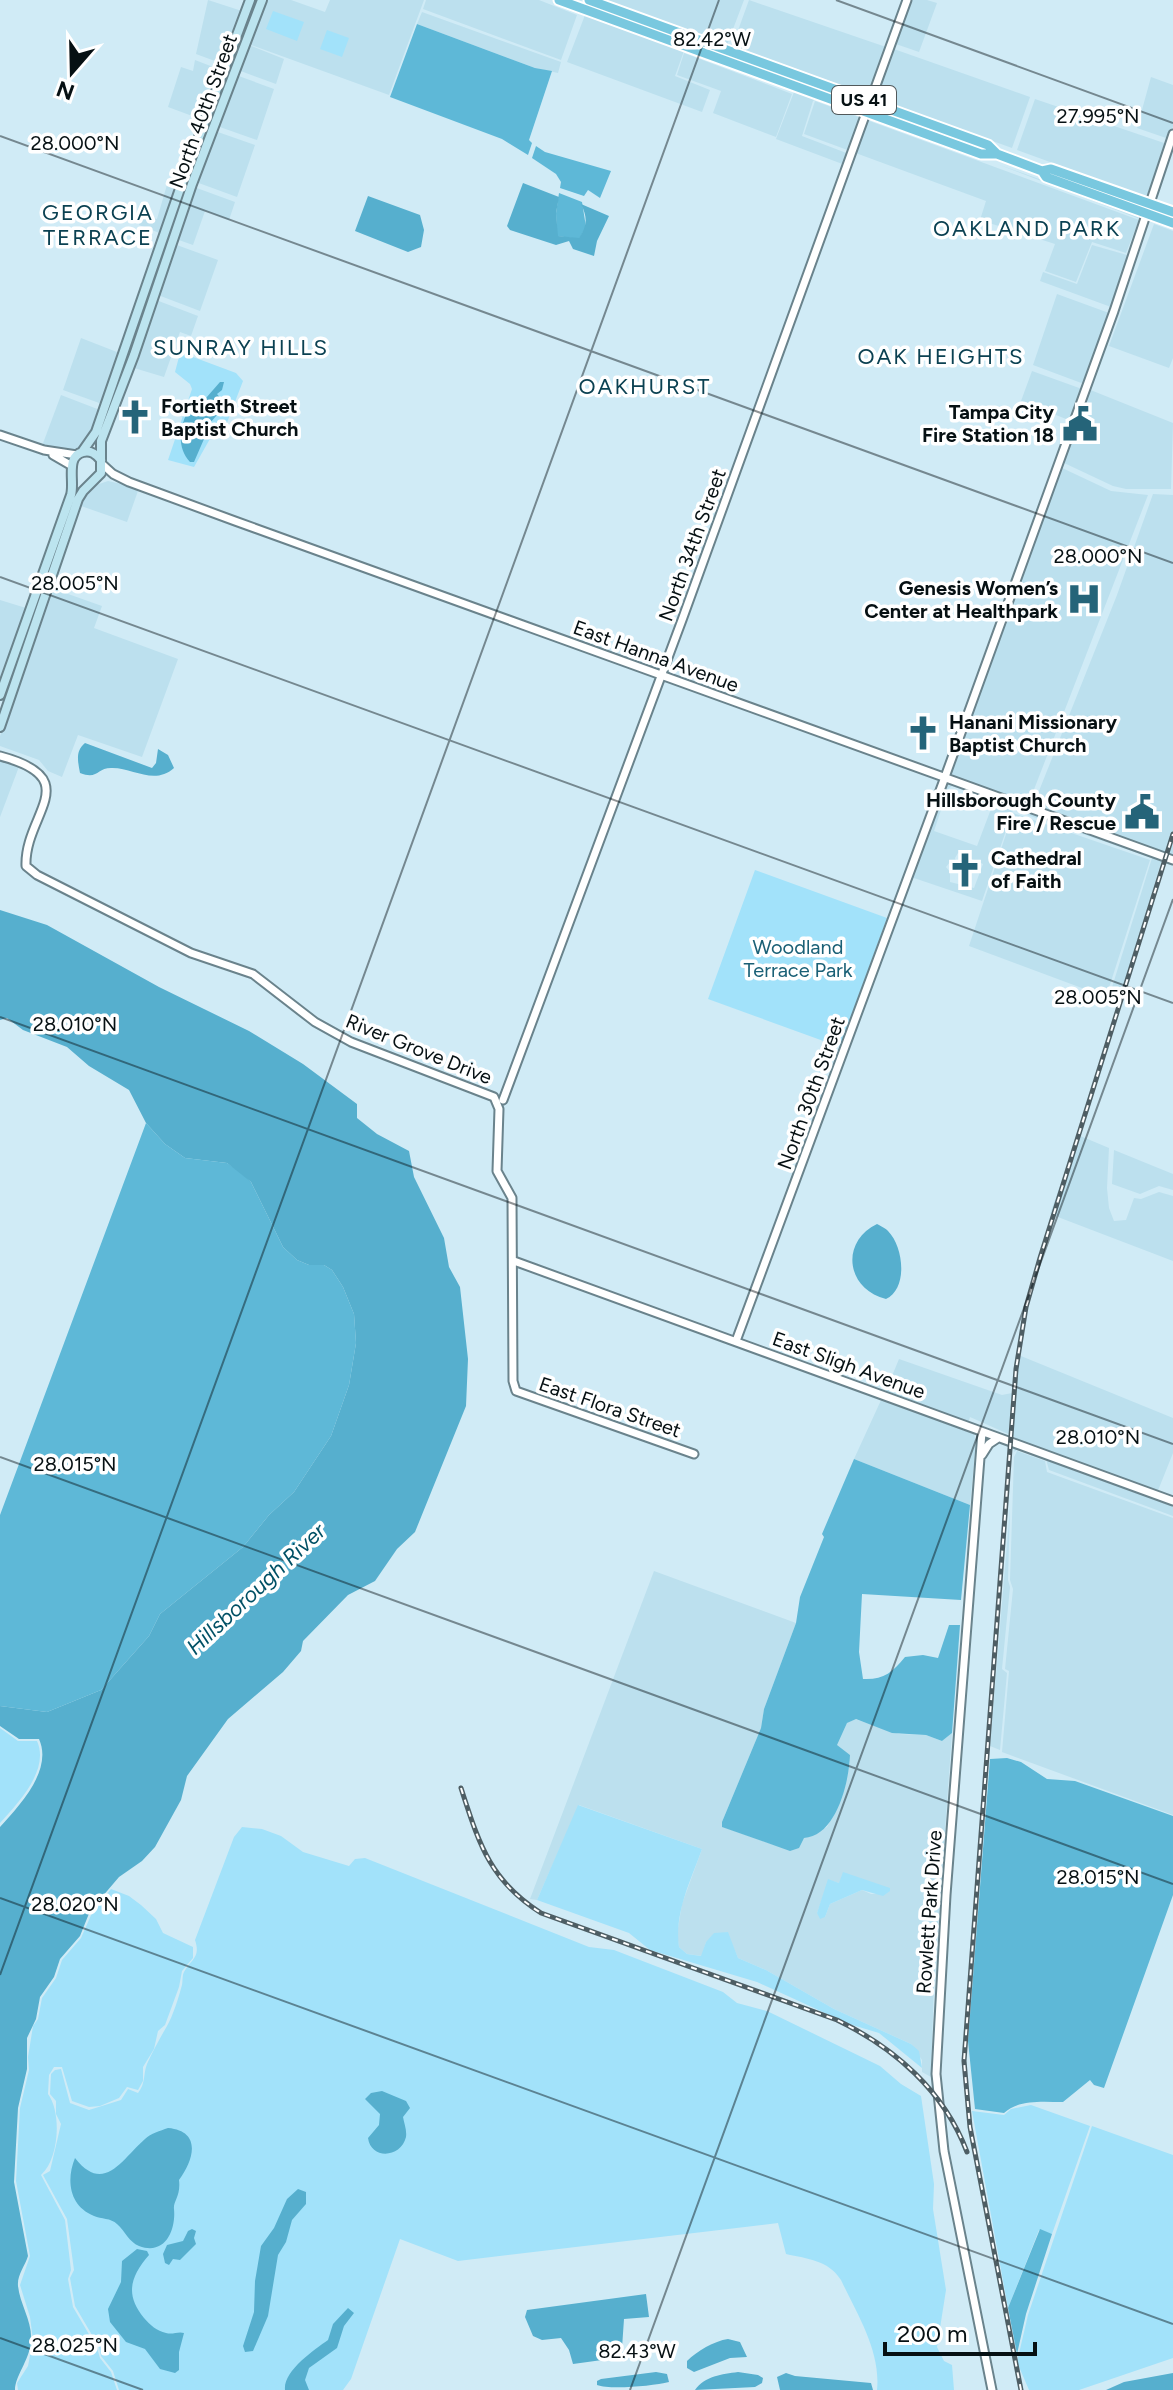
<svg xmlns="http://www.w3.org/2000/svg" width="1173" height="2390" font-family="Figtree,sans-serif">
	<rect width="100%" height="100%" fill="#d0ebf6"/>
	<path fill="#bce0ee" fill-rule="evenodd" d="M208 0 242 11 223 64 196 54Z
		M267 0H291L325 12 330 0H424L389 95 251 45Z
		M426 0H539L577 15 561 60 423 9Z
		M604 0H744L727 45Z
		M749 0 886 47 869 96 732 47Z
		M910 0H927L937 3 919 52 893 43Z
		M422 12 561 62 558 73 535 68 417 24Z
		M585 15 684 51 675 76 710 90 702 112 567 62Z
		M249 45 284 59 276 84 238 70Z
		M891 48 1030 97 1012 148 874 98Z
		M684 53 792 94 776 137 713 113 721 91 677 75Z
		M195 60 221 70 203 120 168 107 181 67 193 71Z
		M725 66 864 115 816 99 813 101 802 136 849 154 845 165 776 139 794 92Z
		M236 75 274 89 257 140 217 126Z
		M1151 77 1173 85V126L1169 139 1137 128Z
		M1035 99 1167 144 1149 198 1017 150Z
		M815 101 1139 220 1126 253 1092 242 1076 282 1045 271 1055 244 980 220 986 201 804 134Z
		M215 131 255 145 237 197 196 182Z
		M997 164 1143 216 1111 307 1040 281 1043 272 1077 284 1092 245 1127 255 1140 219Z
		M169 178 180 182 162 234 139 225 142 215 157 219Z
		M194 187 235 202 229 220 205 211 193 245 176 239Z
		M1154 224 1173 231V358L1169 368 1109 346Z
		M174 244 218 260 200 311 158 295Z
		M1057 294 1109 313 1084 384 1033 365Z
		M156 300 198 316 191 336 180 332 164 377 134 368 102 453Z
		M81 338 122 354 102 404 63 390Z
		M1032 371 1082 389 1071 421 1021 401Z
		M1088 389 1173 423 1171 489H1126L1113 486 1062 462Z
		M61 395 100 410 86 447 75 451 63 452 42 446Z
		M1060 467 1111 491 1148 495 1028 805 949 776Z
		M108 481 139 488 127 522 81 506 87 488Z
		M1153 494 1173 495V857L1033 806 1117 595Z
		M54 589 102 606 94 628 178 659 142 757 78 735 62 777 48 771 39 760 0 746V736Z
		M0 600 26 608 0 685Z
		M0 759 20 764 0 817Z
		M947 781 1162 859 1120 1002 1109 997 1152 858 1013 810 982 901 911 877ZM952 786 994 801 977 846 934 831 948 789ZM958 853 983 864 974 888 950 882V872L946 867 950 862H956L955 858Z
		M1013 813 1150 860 1106 997 969 946Z
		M1078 1135 1109 1148 1107 1188 1109 1208 1114 1221 1126 1220 1134 1198 1141 1199 1159 1192 1173 1196V1261L1050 1214Z
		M1114 1150 1173 1174V1190L1159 1186 1140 1194 1112 1184Z
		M1016 1354 1173 1418V1453L1157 1493 1015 1441V1437L970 1417 968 1423 885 1393 899 1359 1002 1395 1012 1393Z
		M882 1398 974 1434 976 1442 970 1505 854 1459Z
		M1015 1447 1173 1504V1516L1049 1470 1046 1459 1018 1449 1014 1452Z
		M1017 1451 1045 1461 1047 1472 1173 1518V1815L1002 1752 1009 1671 1005 1669 1013 1589 1010 1580 1014 1457Z
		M1010 1508 1008 1580 1010 1587 1002 1669 1007 1673 1000 1750 990 1746Z
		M654 1571 796 1623 764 1709 761 1728 722 1822 723 1827 774 1845 804 1838 827 1827 842 1796 850 1763V1755L836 1745 847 1723 855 1719 899 1734 926 1735 942 1741 952 1733 934 1984 931 2077 922 2072V2060L911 2044 834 2009 766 1970 738 1958 727 1932 706 1942 702 1956 687 1954 679 1947 677 1934 682 1904 702 1849 579 1805 537 1900 530 1899ZM829 1880 839 1883 887 1894H871L862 1890 830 1904 825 1917 817 1913Z"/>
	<path fill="#a2e2fa" d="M273 11 304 22 297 41 266 29Z
		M327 30 349 38 342 57 320 49Z
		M185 354 236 373 243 381 223 433 211 437 194 467 168 460 192 389 190 384 175 372 179 357Z
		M755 870 887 918 840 1047 708 999Z
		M0 1728 18 1741H37C50 1770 18 1803 0 1823Z
		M578 1805 702 1849C691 1880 674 1913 679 1947L687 1954 701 1956 706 1942 714 1933 728 1932 738 1958 766 1970 834 2009 911 2044 919 2051 922 2068 879 2033 849 2024 757 1982 650 1950 629 1933 537 1900Z
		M242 1827 262 1829 281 1836 303 1852 349 1866 355 1859 365 1858 589 1947 614 1950 723 1992 737 2003 767 2011 880 2066 901 2084 921 2096 934 2184 933 2209 946 2290 937 2347 944 2361 952 2365 954 2390H877C881 2351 857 2314 841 2280 828 2260 808 2259 786 2254L778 2223 458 2261 400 2239 351 2379 343 2390H119L113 2371 101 2356 99 2347 75 2306 70 2278 74 2270 67 2219 43 2175 50 2171 61 2124 56 2114V2101L50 2094 51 2074 55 2070 61 2069 70 2103 89 2110 121 2100 128 2089 138 2093C146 2083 143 2074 147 2064 153 2051 160 2038 167 2026 173 2016 179 1996 182 1985 183 1980 182 1976 184 1972 191 1959 201 1958 195 1940L234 1837Z
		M843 1872 890 1888V1891L883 1896 862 1890 830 1904 825 1917 820 1919 817 1913 828 1879 839 1883Z
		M111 1889 129 1896 141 1905 156 1919 163 1933 193 1947V1958L182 1971 179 1987 165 2025 158 2031 154 2049 143 2067V2081L138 2090 127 2087 119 2098 100 2106 89 2107 72 2101 62 2067H54L49 2075 48 2094C62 2113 59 2159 41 2175L65 2220 71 2270 68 2279 73 2307 97 2348 100 2358 111 2372 117 2390H18L17 2383 28 2366 33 2340 30 2317 20 2285 30 2256 16 2181 20 2108 29 2070 28 2057 33 2026 38 2019 42 1998 56 1978 62 1960 81 1938 92 1913Z
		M1031 2105 1090 2126 1052 2234 1039 2230 1008 2308 972 2111 1004 2115 1011 2109Z
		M1092 2126 1173 2155V2358L1079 2390H1029L1017 2362 1028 2315Z"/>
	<path fill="#5eb8d7" d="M417 24 535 68 552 71 529 140 532 143 528 155 502 139 390 97Z
		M536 146 545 152 611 171 600 198 588 190 584 196 560 188 561 182 556 174 532 158Z
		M559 193 582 202 586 227 579 239 557 236 556 213Z
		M146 1123 165 1144 185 1158 227 1163 242 1173 251 1182 283 1247 297 1260 309 1265H324L332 1270 343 1287 354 1314 356 1343 349 1385 331 1436 294 1492 269 1515 243 1547 160 1614 149 1636 101 1690 47 1712 0 1706V1515Z
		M854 1459 970 1505 961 1600 862 1594 859 1652 863 1679C883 1680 892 1673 905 1657L923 1655 938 1658 949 1625H960L952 1733 942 1741 926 1735 892 1733 856 1719 847 1723 837 1745 850 1755C849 1783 836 1836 804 1838L799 1848 790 1851 722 1827V1822L761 1728 764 1709 796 1623 800 1597 824 1537 822 1534Z
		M1007 1758 1021 1762 1047 1779 1075 1781 1173 1816V1895L1104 2088 1094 2085 1090 2080 1063 2102C1043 2102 1019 2099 1004 2113L975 2109 968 2041 990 1759Z
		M1040 2229 1052 2234 1026 2314 1017 2354 1008 2308Z"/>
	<path fill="#56afce" d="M523 183 559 197 556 213 558 236 579 238C587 226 588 218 581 204L609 216 597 241 594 256 573 249 569 241 556 245 510 230 507 226Z
		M368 196 420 215 424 230 421 247 408 252 355 231Z
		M220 382H224L222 390 217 394 228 407 224 416 217 415 210 423 211 431 204 439 194 462H190C174 445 181 419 194 401L206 398Z
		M85 743 152 768 156 763 158 749 168 755 174 768C154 786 132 767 111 768 97 768 98 780 80 773 78 762 75 751 85 743Z
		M0 910 47 925 159 987 249 1031 303 1064 357 1104V1118L377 1134 409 1151 414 1177 444 1238 449 1267 460 1287 468 1359 466 1406 415 1532 397 1549 375 1581 348 1595 303 1641 301 1651 283 1672 228 1719 187 1776 181 1800 155 1847 142 1861 119 1877 90 1911 80 1936 60 1959 54 1977 40 1997 36 2019 27 2038V2069L18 2108 14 2182 28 2256C25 2266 17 2275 18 2286 20 2305 33 2322 31 2342 29 2361 15 2376 15 2390H0V1827C20 1805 53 1770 39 1739H19L0 1726V1706L47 1712 101 1690 149 1636 160 1614 243 1547 269 1515 294 1492 331 1436 349 1385 356 1343 354 1314 343 1287 332 1270 324 1265H309L297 1260 283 1247 251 1182 227 1163 185 1158 165 1144 146 1123 129 1090 89 1066 67 1047 23 1030 7 1018 0 1020Z
		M877 1224C879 1225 887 1229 888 1231 904 1247 908 1289 886 1299 846 1289 840 1242 877 1224Z
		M382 2091 406 2101 410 2108 403 2117C404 2123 407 2130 406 2137 401 2158 371 2160 368 2138L379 2125 380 2114 365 2099 371 2093Z
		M168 2128C202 2131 194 2160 179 2180 181 2196 173 2201 174 2209 176 2229 166 2256 139 2246 129 2242 125 2231 117 2224 111 2218 101 2219 94 2216 69 2206 66 2180 75 2158 104 2195 122 2159 145 2139 151 2133 160 2131 168 2128Z
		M298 2189 306 2192V2204L292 2220 286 2242 278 2255 268 2316 253 2351 245 2352 243 2346 254 2312 255 2281 261 2246 274 2228 287 2199Z
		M192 2229 196 2231 194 2238 196 2244 180 2260 173 2259 169 2265 165 2263 163 2254 167 2245 183 2241 188 2231Z
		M137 2249 147 2251 149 2255C130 2277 125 2295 144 2318 150 2325 157 2331 166 2333 173 2335 178 2331 184 2333L179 2352V2370L175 2373 160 2369 145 2349 126 2342 110 2322 108 2309 121 2282 122 2261Z
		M646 2294 649 2317 624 2319 622 2348 624 2357 573 2364 569 2350 561 2338 542 2340 533 2336 525 2317 527 2310Z
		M348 2308 354 2313 344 2326 337 2348 309 2368 305 2380 309 2390H285C283 2371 314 2350 328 2340L333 2324Z
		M728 2339 740 2342 747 2357 730 2358 694 2372 687 2368V2361C697 2351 714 2341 728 2339Z
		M656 2372 667 2374 669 2382C653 2386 610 2390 597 2385V2381L601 2379Z
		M738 2372 758 2375 763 2378 762 2383 755 2387 695 2390C705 2376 722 2374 738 2372Z
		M786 2373 795 2376 871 2383 873 2390H780L777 2377Z
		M1173 2373V2390H1106L1124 2382Z"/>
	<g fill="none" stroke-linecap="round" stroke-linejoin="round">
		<g stroke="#6a838c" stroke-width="11">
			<path id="tertiary" d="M0 435 44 450 77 455
				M53 455 72 466
				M102 464 113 474 129 482 235 521 1173 860
				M0 756C87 779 24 814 26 866L37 875 191 953 253 974 315 1022 351 1042 494 1097 499 1109 497 1171 512 1198 513 1381 516 1391 694 1454
				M503 1100 682 620 907 0
				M514 1261 1173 1501
				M736 1341 945 777 1114 311 1173 134
				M982 1432 946 1895 936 2074 944 2151 992 2390
				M982 1455 989 1444 998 1438"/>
		</g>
		<g stroke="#6a838c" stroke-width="12">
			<path id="secondary" d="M82 452 96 432 183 180 250 0
				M0 695 71 495C75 482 65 456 83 452 91 450 96 454 101 460
				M0 727 78 499 83 491 101 473V441L134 355 192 184 262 0"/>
		</g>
		<g stroke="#fff" stroke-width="13">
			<path id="primary" d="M559 0 981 154H997L1042 171 1046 177 1173 223
				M589 0 988 145 997 154
				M1042 171 1051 169 1173 212"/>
		</g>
		<use href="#tertiary" stroke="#fff" stroke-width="7"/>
		<use href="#secondary" stroke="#bce4ef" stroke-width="8"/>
		<use href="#primary" stroke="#79c8df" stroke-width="9"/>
		<g stroke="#4e5e64" stroke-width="5">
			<path id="rail" d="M461 1788C479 1843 489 1880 541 1913L837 2020C895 2048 944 2091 967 2152
				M1021 2390 970 2127 964 2061 1016 1369 1026 1307 1040 1258 1173 834"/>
		</g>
		<use href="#rail" stroke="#fff" stroke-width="2" stroke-dasharray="6" stroke-linecap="butt"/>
	</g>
	<path fill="none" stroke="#061013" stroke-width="2" stroke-opacity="0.45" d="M836 0 1173 123M0 136 1173 563M0 577 1173 1003M0 1017 1173 1444M0 1457 1173 1884M0 1898 1173 2324M0 1975 719 0M0 2338 143 2390M630 2390 1173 899"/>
	<defs>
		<g id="church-bare" transform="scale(2.76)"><path d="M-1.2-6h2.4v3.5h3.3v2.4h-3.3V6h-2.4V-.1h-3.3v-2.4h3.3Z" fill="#256479" stroke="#fff" stroke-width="2.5" paint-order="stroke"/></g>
		<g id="civic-bare" transform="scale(2.76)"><path d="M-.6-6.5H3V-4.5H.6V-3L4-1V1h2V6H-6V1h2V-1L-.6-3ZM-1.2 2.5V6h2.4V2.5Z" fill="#256479" stroke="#fff" stroke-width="2.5" paint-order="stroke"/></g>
		<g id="hospital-bare" transform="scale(2.76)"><path d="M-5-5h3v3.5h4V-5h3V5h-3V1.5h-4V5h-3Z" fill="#256479" stroke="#fff" stroke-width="2.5" paint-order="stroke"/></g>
	</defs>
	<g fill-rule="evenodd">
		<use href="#church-bare" x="135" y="417"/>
		<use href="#civic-bare" x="1080" y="424"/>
		<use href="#hospital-bare" x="1084" y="599"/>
		<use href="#church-bare" x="923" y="733"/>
		<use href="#civic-bare" x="1142" y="812"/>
		<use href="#church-bare" x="965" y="870"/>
	</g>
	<g text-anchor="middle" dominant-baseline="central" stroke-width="7" stroke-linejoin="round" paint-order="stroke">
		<rect fill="#fff" stroke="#51585a" stroke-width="2" x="832" y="86" width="64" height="28" rx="6"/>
		<g font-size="18" font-weight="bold" fill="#061013">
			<text x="864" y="100">US 41</text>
		</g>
		<g font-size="20" fill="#061013" stroke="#fff">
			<text transform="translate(203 111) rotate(-70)">North 40th Street</text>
			<text transform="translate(692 545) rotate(-70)">North 34th Street</text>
			<text transform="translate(656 656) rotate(20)">East Hanna Avenue</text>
			<text transform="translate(419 1049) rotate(22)">River Grove Drive</text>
			<text transform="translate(811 1093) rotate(-70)">North 30th Street</text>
			<text transform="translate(849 1365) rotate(20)">East Sligh Avenue</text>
			<text transform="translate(610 1407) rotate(19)">East Flora Street</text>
			<text transform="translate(929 1912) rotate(-86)">Rowlett Park Drive</text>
		</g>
		<g font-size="20" font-weight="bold" fill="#061013" stroke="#fff" text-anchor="start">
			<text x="161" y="406">Fortieth Street<tspan x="161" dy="23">Baptist Church</tspan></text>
			<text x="1054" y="412" text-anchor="end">Tampa City<tspan x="1054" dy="23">Fire Station 18</tspan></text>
			<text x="1058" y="588" text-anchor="end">Genesis Women’s<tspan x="1058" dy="23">Center at Healthpark</tspan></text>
			<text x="949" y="722">Hanani Missionary<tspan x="949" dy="23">Baptist Church</tspan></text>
			<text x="1116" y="800" text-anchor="end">Hillsborough County<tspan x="1116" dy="23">Fire / Rescue</tspan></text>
			<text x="991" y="858">Cathedral<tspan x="991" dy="23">of Faith</tspan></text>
		</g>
		<g font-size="20" fill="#1a6076" stroke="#fff">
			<text x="798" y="947">Woodland<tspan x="798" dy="23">Terrace Park</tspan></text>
		</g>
		<g font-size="22" letter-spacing="2" fill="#0b4152" stroke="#fff">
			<text x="98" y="212">GEORGIA<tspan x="98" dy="25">TERRACE</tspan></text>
			<text x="1027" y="228">OAKLAND PARK</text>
			<text x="241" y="347">SUNRAY HILLS</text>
			<text x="941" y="356">OAK HEIGHTS</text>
			<text x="645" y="386">OAKHURST</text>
		</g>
		<g font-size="22" font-style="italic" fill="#005065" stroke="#fff">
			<text transform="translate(256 1589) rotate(-43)">Hillsborough River</text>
		</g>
	</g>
	<g font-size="20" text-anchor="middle" fill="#061013" stroke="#fff" stroke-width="7" stroke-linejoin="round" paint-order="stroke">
		<text x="712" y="46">82.42°W</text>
		<text x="1098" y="123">27.995°N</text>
		<text x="75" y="150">28.000°N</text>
		<text x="1098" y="563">28.000°N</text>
		<text x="75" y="590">28.005°N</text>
		<text x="1098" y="1004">28.005°N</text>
		<text x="75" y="1031">28.010°N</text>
		<text x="1098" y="1444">28.010°N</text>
		<text x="75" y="1471">28.015°N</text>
		<text x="1098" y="1884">28.015°N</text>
		<text x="75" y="1911">28.020°N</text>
		<text x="75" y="2352">28.025°N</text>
		<text x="637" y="2358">82.43°W</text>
	</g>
	<g transform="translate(72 72) rotate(200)" stroke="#ffffff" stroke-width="6" paint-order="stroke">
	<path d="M0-6L14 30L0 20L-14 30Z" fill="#061013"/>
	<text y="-12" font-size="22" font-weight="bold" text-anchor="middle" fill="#061013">N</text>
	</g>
	<path d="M885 2342v12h150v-12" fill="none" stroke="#061013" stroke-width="4"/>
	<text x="897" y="2342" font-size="24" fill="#061013" stroke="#ffffff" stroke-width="6" paint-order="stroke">200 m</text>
</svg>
